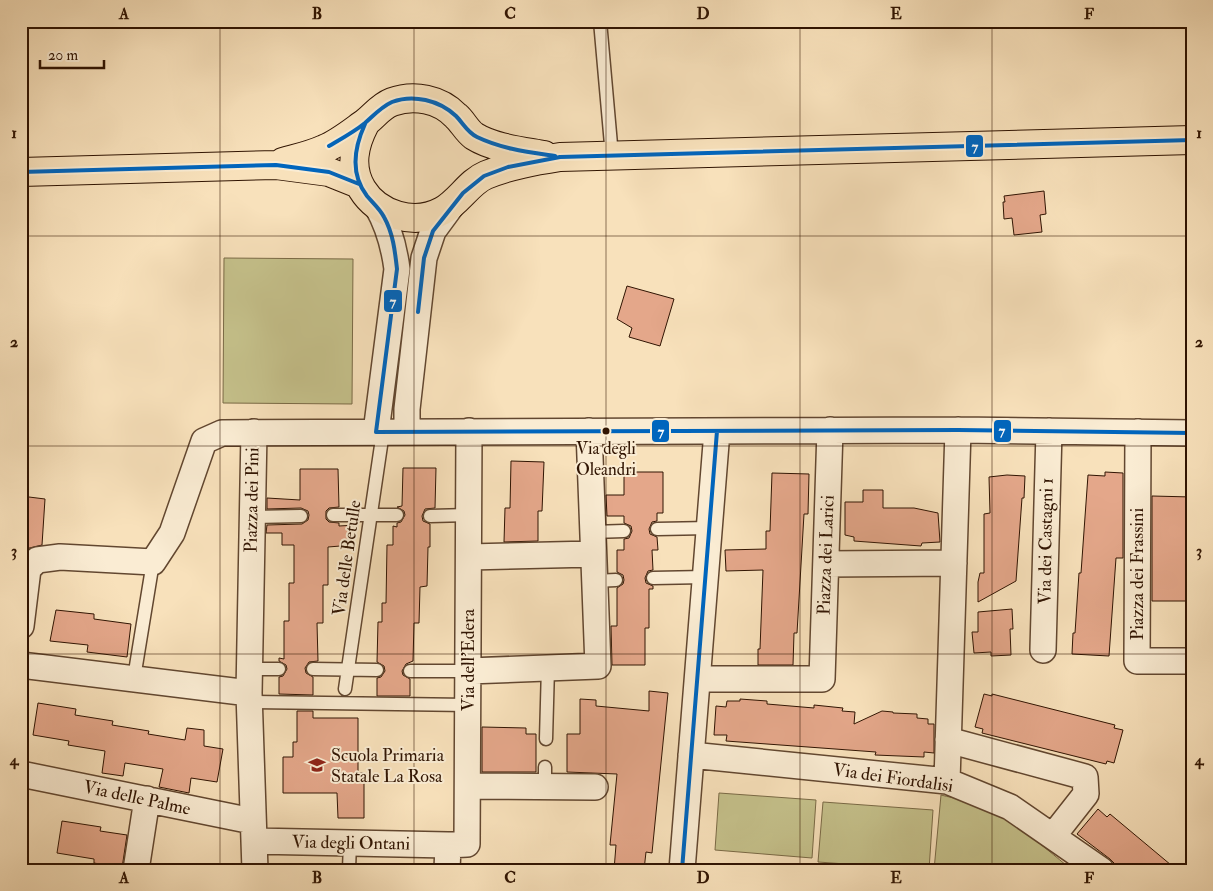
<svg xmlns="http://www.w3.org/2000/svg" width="1213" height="891" font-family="'IM FELL Double Pica',serif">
	<rect width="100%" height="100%" fill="#f8e1bb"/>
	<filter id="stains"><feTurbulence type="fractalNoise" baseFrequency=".004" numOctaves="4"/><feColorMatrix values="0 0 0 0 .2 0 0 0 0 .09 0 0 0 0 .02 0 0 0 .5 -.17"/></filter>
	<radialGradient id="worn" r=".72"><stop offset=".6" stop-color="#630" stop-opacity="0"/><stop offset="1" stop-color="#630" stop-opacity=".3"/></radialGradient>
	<path fill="#c5c18b" stroke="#7a6a46" d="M224 258 353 259 352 404 223 403Z
		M719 793 816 800 812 858 715 850Z
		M941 795C948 797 956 798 964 800 1005 812 1039 843 1072 870H934Z
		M823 802 933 810 929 870 818 862Z"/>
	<path fill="#e4a78a" stroke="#301402" d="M1044 191 1046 214 1040 215 1042 232 1014 235 1012 218 1004 219 1003 202H1005L1004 196Z
		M627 286 674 299 660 346 629 337 632 328 617 319Z
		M511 461 544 462 542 511H538V541L504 542 505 508H510Z
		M403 468H436L435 508 425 509 422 516 423 521 430 524V547H428L427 586 420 587 419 623H414L413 661 406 664 402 671 403 675 410 679V696H377V678L381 677 385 671 384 666 377 662 378 622H382V603H386L387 545H393V526L397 527V523L401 522 405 515 404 511 397 507 402 506Z
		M300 469H338L339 507 329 508 326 511V519L329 522 339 523V526L356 525 353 545 328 547V585H323V623H317L318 661 309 662 305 668 306 673 313 677V695L279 694V677L283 676 287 669 286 665 279 661V658L284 659V621H289V583H294V545H282V533H266L267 525 302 524 308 520 309 515 308 511 301 508 267 509V498L300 500Z
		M624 472H663V513H657V521L652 522 649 529 650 534 657 537 658 550H652L653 570 648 571 645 578 646 583 653 586V589H649V628H645V665H612L611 626H617V588L623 584 624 580 623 575 617 572V550H624V539L629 538 632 531 631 526 624 523V516H607L606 495H624Z
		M1105 472 1123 473V558H1116L1109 656 1072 654 1073 633H1075L1079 573H1081L1088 475 1105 476Z
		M772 473 809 474 808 514H804L797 633H794L793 665H758V649H760L763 570 726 571 725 550 766 549V531H770Z
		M1007 475 1025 476 1024 498H1022L1016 581 978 602V582L980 573H984V514L990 513 989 477Z
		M863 490H883V508H914L938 513 940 542 922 543 921 546 854 541V537L845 535V502H863Z
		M21 496 45 499 42 545 30 548H21Z
		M1152 496 1192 497V601H1152Z
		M1012 609 1013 629H1010L1011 655 991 656V652L974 653 972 632H978V612Z
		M56 610 94 614V619L131 624 127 657 87 652 88 645 50 641Z
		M649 691 668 693 652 853 646 852 644 870H614L616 845H610L617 774 567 772V734H580V699L596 700V706L649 711Z
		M984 694 992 696V694L1115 725 1114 728 1123 730 1114 763 1107 761 1106 764 982 733 983 729 975 727Z
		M740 699 767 701V704L814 708V705L843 708 842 711 855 712 854 724 882 711 893 712V713L917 714V718L928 719V724H934V753L924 752V757L875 755 876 752 726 741 727 735H714L716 706 726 707 727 701H740Z
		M38 703 76 709 75 715 113 721 112 725 149 731 148 734 185 740 187 728 204 730V746L223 749 217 782 191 778 189 793 159 787 163 769 125 763 123 776 102 773 105 751 68 745 69 741 33 735Z
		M297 711H313V718H358V773H364V818H338L337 793H283V757H293V742H297Z
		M482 727 526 728V734H536V772H482Z
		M1098 809 1107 817 1110 814 1177 870H1115L1114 863 1110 859 1077 834Z
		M62 821 101 827 100 831 127 835 122 868 94 863V859L57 853Z"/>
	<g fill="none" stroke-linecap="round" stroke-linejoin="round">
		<g stroke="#624730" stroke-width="15">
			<path id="service" d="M600 21 612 156
				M333 515H397
				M430 516 469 515
				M252 517 301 516
				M657 529 709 528
				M592 532 624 531
				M653 578 705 577
				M594 581 616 580
				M249 669H279
				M313 669 377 670
				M410 671H468
				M134 678 153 562
				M345 689 383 432
				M249 702 468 705
				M546 739 548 667
				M545 786V767
				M349 869 350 843"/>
		</g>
		<g stroke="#624730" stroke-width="28">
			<path id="minor" d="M254 432 249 693 255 870
				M376 432 397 269C394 246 389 227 377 206
				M407 432V409L424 258 433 231 455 201
				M1138 432 1137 661H1192
				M469 557 593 554
				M826 564 954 563
				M21 626 28 569 37 560 60 557 153 562 172 533 204 441 222 433 958 430 1192 433
				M1043 650 1049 431
				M21 665 249 693
				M468 671 598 666 589 431
				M698 679H822L830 430
				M948 740 1085 777 1086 794 1053 836
				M691 755 947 781 1010 807 1101 870
				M21 774 252 821
				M947 781 958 430
				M468 786 595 787
				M254 841 448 845
				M136 870 147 799
				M447 870 448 845 467 844 469 431
				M682 870 717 431"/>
		</g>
		<g stroke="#301402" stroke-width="30">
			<path id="primary" d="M365 124C354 145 349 167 362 189 378 215 414 226 442 211 459 202 469 182 486 175 510 165 535 161 560 157L1192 140
				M283 162C297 158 311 155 324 149 337 144 351 133 362 125 373 118 379 107 392 102 414 94 440 99 456 116 463 122 466 130 474 136 493 148 522 151 544 155
				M21 172 276 165 329 172 359 184"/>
		</g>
		<use href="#service" stroke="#faecd3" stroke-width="12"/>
		<use href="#minor" stroke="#faecd3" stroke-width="25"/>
		<use href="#primary" stroke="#f8e1bb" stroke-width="28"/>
		<g stroke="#faecd3" stroke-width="8">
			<path id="bus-1" d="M365 124C354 148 350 174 367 196 373 203 380 209 384 217 393 233 395 251 397 269L376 432 958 430 1192 433
				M329 146C341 139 354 132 365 123 373 116 381 107 392 102 413 94 439 100 456 116 463 123 467 132 477 137 502 149 528 152 555 156
				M21 172 276 165 329 172 359 184
				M418 312 424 258 433 231 463 193 484 176 508 167 560 157 1192 140
				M682 870 717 431"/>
		</g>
		<use href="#bus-1" stroke="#0065bd" stroke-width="4"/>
	</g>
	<path fill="none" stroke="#301402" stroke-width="1" stroke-opacity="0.55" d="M220 21V870M414 21V870M606 21V870M800 21V870M992 21V870M21 236H1192M21 446H1192M21 654H1192"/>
	<defs>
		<g id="school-bare" transform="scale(1.35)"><path d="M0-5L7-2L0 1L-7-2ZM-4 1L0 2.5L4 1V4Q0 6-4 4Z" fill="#8f2418" stroke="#faecd3" stroke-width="2.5" paint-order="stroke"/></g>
	</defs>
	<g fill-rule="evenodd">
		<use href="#school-bare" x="317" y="765"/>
	</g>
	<circle fill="#301402" stroke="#faecd3" stroke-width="2" cx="606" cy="431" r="4.5"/>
	<g text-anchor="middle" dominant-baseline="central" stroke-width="4" stroke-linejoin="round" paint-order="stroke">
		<g font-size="17" fill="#301402" stroke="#faecd3">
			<text x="606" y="448">Via degli<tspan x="606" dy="21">Oleandri</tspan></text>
		</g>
		<g font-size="18" fill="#301402" stroke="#faecd3">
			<text transform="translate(252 500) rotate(-89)">Piazza dei Pini</text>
			<text transform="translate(1046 541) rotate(-89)">Via dei Castagni 1</text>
			<text transform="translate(826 555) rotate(-88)">Piazza dei Larici</text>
			<text transform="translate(347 558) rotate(-82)">Via delle Betulle</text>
			<text transform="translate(1137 574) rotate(-90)">Piazza dei Frassini</text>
			<text transform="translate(468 660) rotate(-90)">Via dell'Edera</text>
			<text transform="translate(893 778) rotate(8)">Via dei Fiordalisi</text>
			<text transform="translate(137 798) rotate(12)">Via delle Palme</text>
			<text transform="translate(351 843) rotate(1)">Via degli Ontani</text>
		</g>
		<g font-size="18" fill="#301402" stroke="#faecd3" text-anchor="start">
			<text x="331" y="755">Scuola Primaria<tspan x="331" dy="21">Statale La Rosa</tspan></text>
		</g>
	</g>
	<g stroke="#faecd3" stroke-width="2">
		<rect x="965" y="134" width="19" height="24" rx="5" fill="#0065bd"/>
		<rect x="383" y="289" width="20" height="24" rx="5" fill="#0065bd"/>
		<rect x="993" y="419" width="19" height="24" rx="5" fill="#0065bd"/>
		<rect x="651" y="419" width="19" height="24" rx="5" fill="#0065bd"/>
	</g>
	<g font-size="14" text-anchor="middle" font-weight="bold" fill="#fff">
		<text x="975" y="151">7</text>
		<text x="393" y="306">7</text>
		<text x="1002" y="435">7</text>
		<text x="661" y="436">7</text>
	</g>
	<rect width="1213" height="891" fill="none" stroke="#f8e1bb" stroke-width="55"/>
	<path d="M40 60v8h64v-8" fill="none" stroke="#301402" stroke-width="2.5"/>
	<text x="48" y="60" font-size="15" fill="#301402" stroke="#faecd3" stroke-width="4" paint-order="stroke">20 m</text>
	<rect x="28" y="28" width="1158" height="836" fill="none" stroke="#301402" stroke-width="2"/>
	<g font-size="16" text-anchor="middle" font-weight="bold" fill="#301402">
		<text x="124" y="19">A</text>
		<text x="317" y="19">B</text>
		<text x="510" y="19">C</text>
		<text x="703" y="19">D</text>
		<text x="896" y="19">E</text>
		<text x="1089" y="19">F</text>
		<text x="14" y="138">1</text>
		<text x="1199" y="138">1</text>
		<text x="14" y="347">2</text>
		<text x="1199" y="347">2</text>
		<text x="14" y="556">3</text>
		<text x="1199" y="556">3</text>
		<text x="14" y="765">4</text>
		<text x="1199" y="765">4</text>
		<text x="124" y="883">A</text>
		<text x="317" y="883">B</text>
		<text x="510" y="883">C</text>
		<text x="703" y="883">D</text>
		<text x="896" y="883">E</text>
		<text x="1089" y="883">F</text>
	</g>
	<rect width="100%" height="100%" filter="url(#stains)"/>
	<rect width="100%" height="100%" fill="url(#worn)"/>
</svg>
